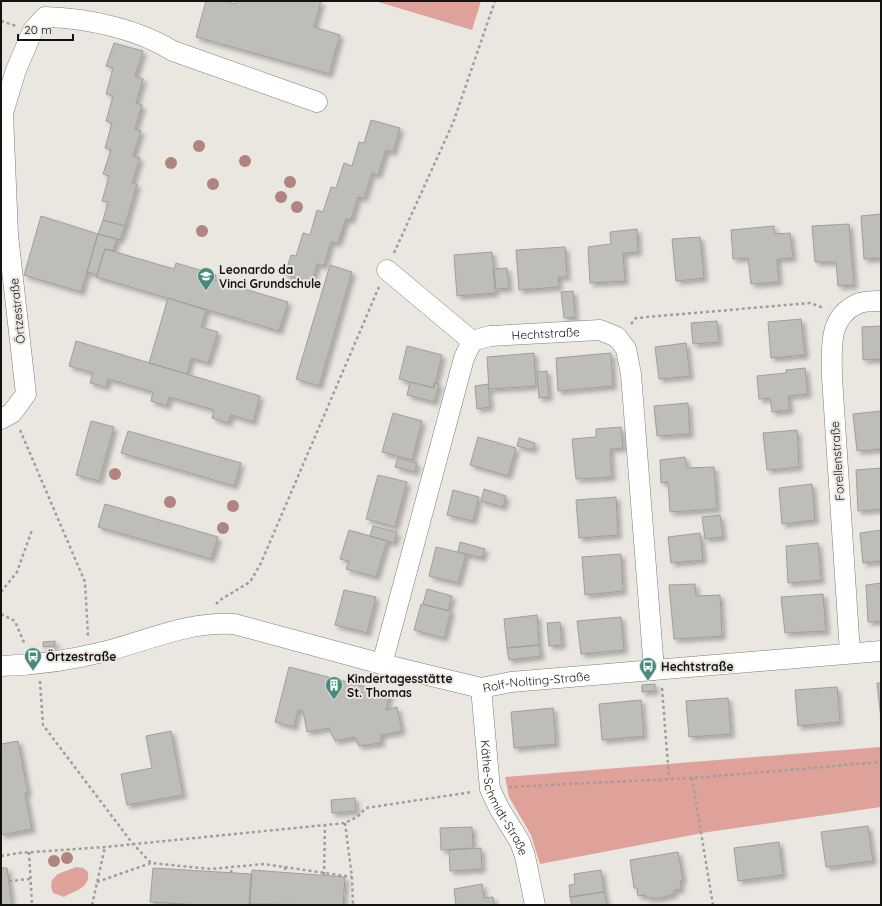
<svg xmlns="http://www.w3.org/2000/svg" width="882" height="906" font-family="Quicksand,sans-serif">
	<defs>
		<filter id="shadow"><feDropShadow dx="3.5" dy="3.5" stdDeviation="2" flood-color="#0004"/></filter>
	</defs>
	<rect width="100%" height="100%" fill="#eae6e0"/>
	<path fill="#dea29a" d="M375 1H481L472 30Z
		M881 747V807L708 832 540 864 531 835 509 797 505 777Z
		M76 867 83 868 88 872C90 888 77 890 64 897L53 893 51 886 52 880 58 874Z"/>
	<path fill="#bfbdb7" stroke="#a09f99" filter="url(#shadow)" d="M206 1H224L235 4 236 1H321L314 27 340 35 329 74 196 37Z
		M114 43 143 51 135 76 143 79 136 103 142 105 135 129 141 131 133 156 140 158 132 183 137 184 125 226 103 220 108 202 102 201 109 176 103 174 111 150 105 148 112 123 106 121 113 96 106 94 113 68 106 66Z
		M371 120 400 128 393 152 386 150 378 175 372 173 364 198 358 197 351 220 346 219 338 243 331 242 324 266 317 264 312 283 285 275 291 255 296 256 303 233 310 235 317 210 323 212 331 187 336 188 344 163 352 166 359 142 364 143Z
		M881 214V258L864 259 861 216Z
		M41 216 98 234 81 292 24 275Z
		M103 220 125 226 120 240 98 234Z
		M849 224 854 285 838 286 836 262H815L812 226Z
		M774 226V234L790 233 793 258 777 259 779 282 751 284 748 258 733 259 731 230Z
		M637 229 638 252 623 253 625 281 590 283 588 247 611 244 610 232Z
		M98 234 117 239 113 251 105 249 97 275 87 272Z
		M700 237 704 278 676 281 672 239Z
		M565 247 567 277H558L559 287 519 290 516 250Z
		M105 249 174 269 176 263 216 275 214 280 288 302 279 331 96 277Z
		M492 252 495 293 457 296 454 255Z
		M330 265 352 272 319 386 296 379Z
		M507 268 509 288 496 289 494 269Z
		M573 291 575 317 564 318 561 292Z
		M168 298 206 310 201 327 218 332 208 363 191 358 187 374 149 363Z
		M801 319 805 355 771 358 768 322Z
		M717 321 719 342 693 344 691 323Z
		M881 326V359L863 360 862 327Z
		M76 341 260 396 253 422 231 415 228 423 212 418 214 410 169 397 167 406 151 401 153 392 108 379 106 387 90 383 93 373 69 366Z
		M686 343 690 376 659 379 655 347Z
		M407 346 442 355 434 388 399 379Z
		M534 353 536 386 489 389 487 357Z
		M611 353 613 386 558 391 556 358Z
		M805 368 808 394 788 396 790 410 772 412 770 398 759 399 757 376 786 373V370Z
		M547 371 549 397 539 398 537 372Z
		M410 382 434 388V383L439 384 434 402 407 395Z
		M488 384 490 407 477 409 475 386Z
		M688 403 690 434 657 436 654 406Z
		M881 411V449L857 451 853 414Z
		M393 413 422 421 412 460 382 452Z
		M91 421 114 427 99 481 76 475Z
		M621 427 623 448 610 449 612 477 576 479 572 439 596 437V429Z
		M797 430 799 467 767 470 763 433Z
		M128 431 241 463 234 486 121 453Z
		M478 437 516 448 508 476 470 465Z
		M519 438 535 443 533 450 517 446Z
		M685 457 687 468 714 467 717 509 670 512 668 482 661 483 660 460Z
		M398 458 417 463 415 472 395 467Z
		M881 468V509L858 511 856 470Z
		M378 475 407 482 395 527 366 519Z
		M812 484 815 520 782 524 779 488Z
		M484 489 506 496 503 507 481 501Z
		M453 490 479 497 473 521 447 515Z
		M616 497 618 535 579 538 576 500Z
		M105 504 218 537 211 559 98 527Z
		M720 515 723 537 705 539 702 517Z
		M373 526 397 532 394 543 370 536Z
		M349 530 387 541 376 577 346 569 349 561 340 559Z
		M881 530V561L863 563 860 533Z
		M700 533 703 560 671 563 668 537Z
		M460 542 485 549 482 558 458 552Z
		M818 543 821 580 788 583 786 546Z
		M436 547 466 554 458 583 429 576Z
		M621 554 623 591 585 595 582 557Z
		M881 583V621L868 622 866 585Z
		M695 584 696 596 720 595 722 636 674 639 669 585Z
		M427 589 452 596 448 611 423 604Z
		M344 590 376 597 367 633 335 625Z
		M823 594 826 631 785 633 781 597Z
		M421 604 451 611 444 638 414 630Z
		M537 615 539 645 507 648 504 619Z
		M621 617 624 650 581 654 577 621Z
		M560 622 562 645 549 646 547 623Z
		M55 641V646L43 647V642Z
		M539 645 541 656 509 660 507 648Z
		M289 667 390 693 386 710 397 707 402 731 381 735V743L359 746 355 737 335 741 329 728 307 732 303 711 298 710 294 727 275 722Z
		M877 683H881V719Z
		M655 684V691L642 692V685Z
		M837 687 840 722 798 726 795 690Z
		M728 698 731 734 689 737 686 701Z
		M641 700 644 736 602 740 599 704Z
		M553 708 556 744 514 748 511 712Z
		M171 731 183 795 127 805 121 774 152 768 146 736Z
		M18 741 28 793H25L32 829 1 835V744Z
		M355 798 356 811 332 813 331 800Z
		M868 826 873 861 826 867 821 832Z
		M472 827 473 848 441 850 440 828Z
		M779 842 783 875 738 881 734 848Z
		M481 848 482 869 450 871 449 850Z
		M678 852 683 880 680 881 681 889 674 890V894L660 898H646L645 895 638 896 637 888H634L630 860Z
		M1 868H7L12 905H1Z
		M153 868 251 874 249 905H200L150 902Z
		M252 870 345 877 343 905 250 904Z
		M601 870 604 892 570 897 569 885 575 884 574 874Z
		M482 884 484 898 493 897 494 905H456L454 889Z
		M604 892 607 905H572L570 897Z"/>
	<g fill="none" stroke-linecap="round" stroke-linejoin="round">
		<g stroke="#817d78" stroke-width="21">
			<g id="minor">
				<path d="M387 270 472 341"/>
				<path d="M1 419 12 413 26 394 8 235 3 113 16 70 33 30 45 17C87 18 138 29 173 51L317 102"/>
				<path d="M850 653 832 377C832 350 827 318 857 304 863 301 874 301 881 301"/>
				<path id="s1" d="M382 664 464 358 472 341 490 336 600 330 617 337 626 349 631 374 654 670"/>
				<path id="s2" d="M1 666C37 665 72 660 107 651 149 640 190 621 234 624L382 664 481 688 511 682 881 651"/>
				<path id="s3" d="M481 688 490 789 499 808 520 842 525 856 535 905"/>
			</g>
		</g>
		<path stroke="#a19e99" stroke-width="2.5" stroke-dasharray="3 3" stroke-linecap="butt" d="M1 21 16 26
			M394 253 453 123 495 1
			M631 324 636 318 810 303 824 308
			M20 430 85 582 88 637
			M1 592 17 572 32 530
			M216 604 220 600 250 582 261 563 379 287
			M1 614 15 621 25 645
			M40 681 43 725 133 844 151 863 211 869 264 864 352 877
			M662 688 669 778
			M692 778 713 905
			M509 787 692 778 881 762
			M345 823 352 877 353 905
			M29 852 32 905
			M1 856 19 853 105 847 345 823 357 817 366 808 472 792
			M285 867V872
			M231 873 232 867
			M324 875 325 825
			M9 881 30 879
			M97 882 151 863
			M92 905 105 847"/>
		<use href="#minor" stroke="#fff" stroke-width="20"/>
	</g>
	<g fill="#b0857f">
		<circle cx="199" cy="146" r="6"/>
		<circle cx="245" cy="161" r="6"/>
		<circle cx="171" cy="163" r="6"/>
		<circle cx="290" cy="182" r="6"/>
		<circle cx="213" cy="184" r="6"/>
		<circle cx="281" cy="197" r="6"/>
		<circle cx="297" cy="207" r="6"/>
		<circle cx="202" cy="231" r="6"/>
		<circle cx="115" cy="474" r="6"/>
		<circle cx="170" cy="502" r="6"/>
		<circle cx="233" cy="506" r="6"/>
		<circle cx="223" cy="528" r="6"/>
		<circle cx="67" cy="858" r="6"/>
		<circle cx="54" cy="861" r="6"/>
	</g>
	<defs>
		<g id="school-pin" transform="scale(0.9)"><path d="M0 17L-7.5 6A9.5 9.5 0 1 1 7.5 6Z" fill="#478b7e" stroke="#eae6e0"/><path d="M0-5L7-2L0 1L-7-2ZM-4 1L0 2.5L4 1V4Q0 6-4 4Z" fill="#fff"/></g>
		<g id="bus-pin" transform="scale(0.9)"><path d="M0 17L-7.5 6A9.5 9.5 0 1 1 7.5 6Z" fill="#478b7e" stroke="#eae6e0"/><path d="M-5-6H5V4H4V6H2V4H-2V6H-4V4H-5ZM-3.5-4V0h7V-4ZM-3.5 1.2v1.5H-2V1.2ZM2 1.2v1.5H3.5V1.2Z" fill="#fff"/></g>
		<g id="building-pin" transform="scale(0.9)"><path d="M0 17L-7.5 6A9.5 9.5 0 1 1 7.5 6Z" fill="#478b7e" stroke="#eae6e0"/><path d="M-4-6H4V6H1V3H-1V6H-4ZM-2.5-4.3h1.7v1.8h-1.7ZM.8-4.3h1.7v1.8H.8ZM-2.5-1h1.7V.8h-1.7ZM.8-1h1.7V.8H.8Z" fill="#fff"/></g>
	</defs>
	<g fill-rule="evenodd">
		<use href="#school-pin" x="206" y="276"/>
		<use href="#bus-pin" x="33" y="656"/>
		<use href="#bus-pin" x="648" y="666"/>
		<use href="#building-pin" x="334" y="685"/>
	</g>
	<g text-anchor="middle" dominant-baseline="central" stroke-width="4" stroke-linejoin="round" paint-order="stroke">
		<g font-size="12" font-weight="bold" fill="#151311" stroke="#eae6e0" text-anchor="start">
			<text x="219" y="269">Leonardo da<tspan x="219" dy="14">Vinci Grundschule</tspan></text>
			<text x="46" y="656">Örtzestraße</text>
			<text x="661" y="666">Hechtstraße</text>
			<text x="347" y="678">Kindertagesstätte<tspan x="347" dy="14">St. Thomas</tspan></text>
		</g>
		<g font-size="12" fill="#151311" stroke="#eae6e0">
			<text transform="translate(17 311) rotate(-96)">Örtzestraße</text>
			<text stroke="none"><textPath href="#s1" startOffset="410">Hechtstraße</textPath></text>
			<text transform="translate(837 461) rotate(-94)">Forellenstraße</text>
			<text stroke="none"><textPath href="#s2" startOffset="549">Rolf-Nolting-Straße</textPath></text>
			<text stroke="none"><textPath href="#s3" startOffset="114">Käthe-Schmidt-Straße</textPath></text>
		</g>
	</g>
	<rect width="882" height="906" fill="none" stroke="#151311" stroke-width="4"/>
	<path d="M18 34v6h55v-6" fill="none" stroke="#151311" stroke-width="2"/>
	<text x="24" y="34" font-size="12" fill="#151311" stroke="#eae6e0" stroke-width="3" paint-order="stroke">20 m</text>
</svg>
